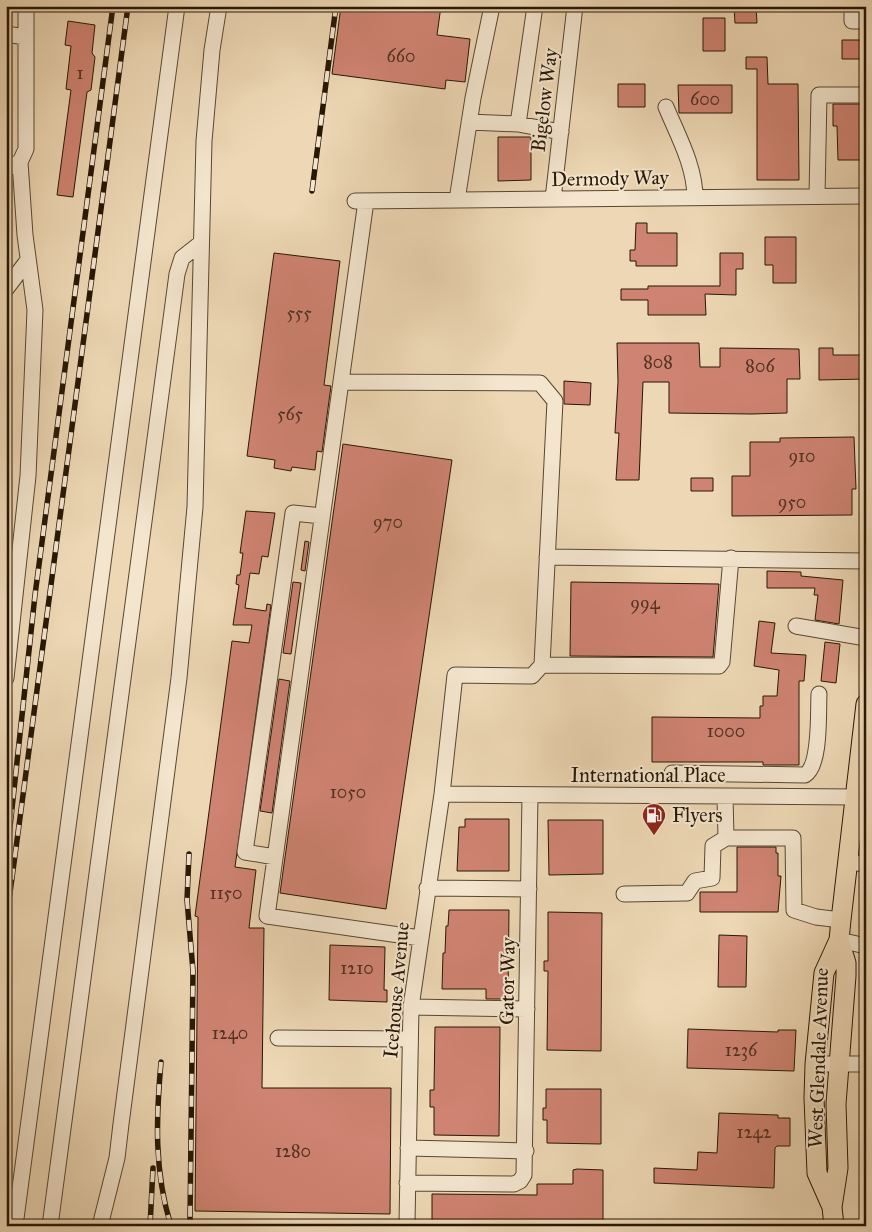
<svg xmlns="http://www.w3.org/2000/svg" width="872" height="1232" font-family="'IM FELL Great Primer',serif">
	<rect width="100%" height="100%" fill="#edd7b4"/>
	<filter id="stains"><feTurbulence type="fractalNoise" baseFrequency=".004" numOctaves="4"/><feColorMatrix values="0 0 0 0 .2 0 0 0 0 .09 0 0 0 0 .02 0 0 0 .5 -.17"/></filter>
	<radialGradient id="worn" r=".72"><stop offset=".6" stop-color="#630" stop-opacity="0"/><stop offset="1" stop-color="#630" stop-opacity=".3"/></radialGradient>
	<path fill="#cf8372" stroke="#271705" d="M341 6H441L437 35 470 39 465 82 446 80 445 89 332 74Z
		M756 6 757 23H735L734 7Z
		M703 18H725V51H703Z
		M68 21 95 25 92 53 95 57 91 90 87 92 73 197 57 195 71 90 66 89 71 46 65 45Z
		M842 40H864V59H842Z
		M746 57H767L768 84H798L799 180H757V69H746Z
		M618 84H645V107H618Z
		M678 85H732V113H679Z
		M833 104H866V160H838L837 126H833Z
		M498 137H531V180L498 181Z
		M636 223H647V233H677V266H636V261H630V250H635Z
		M765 237H796V283H773V265H765Z
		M274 253 340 261 324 385 331 386 322 452 317 451 315 470 292 467 291 471 274 468 275 460 247 456Z
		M720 253H743V269H736V295L705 294 706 315H648V300H621V289H648V286H720Z
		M617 343H699L700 367H720V348L799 349 800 379H787V413L752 414 669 413V382H643L639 480H616L619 433H615L618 382Z
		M819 348H833V355H866V379L819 380Z
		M564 381 591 383 590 405 564 404Z
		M854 437 856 489H852V515L732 516V476H750V442H780V438Z
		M343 444 452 460 386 909 280 893Z
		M691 478H713V491H691Z
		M246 511 275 513 268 557 262 556 259 574 250 573 245 608 266 611 267 604 271 605 235 867 256 870 249 928H264L262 1088H391L390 1214 195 1211 198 917 195 916 232 641 249 643 252 625H233L239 585 236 584 237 575H240L243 553H240Z
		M305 541 309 542 305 571 301 570Z
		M767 571 801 572V576L843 580 839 624 815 620 818 595H814L815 588H767Z
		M293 582 301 583 291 654 283 653Z
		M571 582 719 584 713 657 570 656Z
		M759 621 775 623 771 653 806 655 804 681H799V765H763V762H652V717L760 718V706H763V696H777L779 670 754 666Z
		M825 642 840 644 836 683 821 681Z
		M279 679 290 681 272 813 260 811Z
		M465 819H509V871H457L459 827H465Z
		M548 820H603V874L549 875Z
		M737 847H776V853H778V876H781L778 912H700V892H737Z
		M449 910H509L508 999H486V989H442L443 953H445L446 926H448Z
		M548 912 602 913 601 1051 547 1050 548 971H544V961H548Z
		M719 935 747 936 746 987H718Z
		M330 945 385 947 384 990H387V1002L329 1000Z
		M435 1027H500L499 1136 434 1135V1107H430V1090H434Z
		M688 1029 778 1032V1030H796L794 1071 687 1068Z
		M546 1089H601V1144L547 1143V1120H543V1108H546Z
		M719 1113 778 1115V1118H790V1146H777L775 1148 774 1188 654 1183V1168L697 1170 698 1152 717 1153Z
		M577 1169 603 1170V1223L432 1221V1194L537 1195V1184H573V1170Z"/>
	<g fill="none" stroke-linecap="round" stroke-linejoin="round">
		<g stroke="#584731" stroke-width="17">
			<path id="minor" d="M852 6V21H866
				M6 34 25 37
				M666 107C678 136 695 166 695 198
				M469 122 518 124 535 6
				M518 124 561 132
				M6 168 20 162 26 149V6
				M817 196 819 95H866
				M553 199 575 6
				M457 200 473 98 492 6
				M355 201 866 196
				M366 201 267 916 420 938
				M6 289 28 260
				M341 382 540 383 555 401 542 665 532 676 455 675 442 794 411 1007 407 1223
				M547 557 866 561
				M796 626 866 638
				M542 665 719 666 722 662 731 558
				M6 678 28 476 35 310 25 235 20 162
				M672 773 805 775C821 765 818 713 819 694
				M442 794 855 797
				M725 796 726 838H793L794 910 816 917 841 920
				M275 857 245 852 293 513 322 516
				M848 862 866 864
				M427 888 529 889
				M624 894 687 893 695 881 712 878 713 846 726 838
				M839 940 866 946
				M411 1007 527 1009
				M278 1038 409 1039
				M815 1064H866
				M408 1148 526 1151
				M407 1183 514 1184 520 1181 524 1175 530 795
				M15 1226 177 6
				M50 1226 177 274 182 258 201 243
				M100 1226 117 1158 121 1124 179 678 195 507 204 141 212 50 219 6"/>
		</g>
		<g stroke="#271705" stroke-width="21">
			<path id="major" d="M832 1207 838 1168 836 1104 846 976V963L839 940 841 920 866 704
				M834 1226 832 1207 817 1173 814 1098 815 1064 824 973 839 940"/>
		</g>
		<use href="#minor" stroke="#f3e5ce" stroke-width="15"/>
		<use href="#major" stroke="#edd7b4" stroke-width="19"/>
		<g stroke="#271705" stroke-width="5.5">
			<path id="rail" d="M312 191 336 6
				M189 854 187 900 193 971 190 1220
				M6 864 35 595 113 6
				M6 923 128 6
				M161 1062C156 1119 154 1171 171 1226
				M150 1226 153 1168"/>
		</g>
		<use href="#rail" stroke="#f3e5ce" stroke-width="4" stroke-dasharray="11" stroke-linecap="butt"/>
	</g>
	<defs>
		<g id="fuel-pin" transform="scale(1.25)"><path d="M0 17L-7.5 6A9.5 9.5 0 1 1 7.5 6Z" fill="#8f2418" stroke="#f3e5ce"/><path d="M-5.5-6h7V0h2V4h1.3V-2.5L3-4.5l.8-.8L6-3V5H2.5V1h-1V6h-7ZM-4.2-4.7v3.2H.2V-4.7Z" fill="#fff"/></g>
	</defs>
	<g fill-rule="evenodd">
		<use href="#fuel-pin" x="654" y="815"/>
	</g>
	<g text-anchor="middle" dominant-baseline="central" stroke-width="4" stroke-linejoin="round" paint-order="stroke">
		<g font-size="18" fill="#513220">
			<text x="401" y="56">660</text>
			<text x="80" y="73">1</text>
			<text x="705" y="99">600</text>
			<text x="299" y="313">555</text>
			<text x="658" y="362">808</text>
			<text x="760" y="366">806</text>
			<text x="290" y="414">565</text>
			<text x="802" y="456">910</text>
			<text x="792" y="502">950</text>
			<text x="388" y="522">970</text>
			<text x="645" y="603">994</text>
			<text x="726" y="731">1000</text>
			<text x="348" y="792">1050</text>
			<text x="226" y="893">1150</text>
			<text x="357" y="968">1210</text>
			<text x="230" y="1033">1240</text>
			<text x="741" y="1050">1236</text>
			<text x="754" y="1132">1242</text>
			<text x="293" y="1151">1280</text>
		</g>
		<g font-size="20" fill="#271705" stroke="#f3e5ce">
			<text transform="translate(544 100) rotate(-83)">Bigelow Way</text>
			<text transform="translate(610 178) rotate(-1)">Dermody Way</text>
			<text x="648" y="775">International Place</text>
			<text transform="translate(507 981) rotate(-89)">Gator Way</text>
			<text transform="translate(396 990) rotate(-85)">Icehouse Avenue</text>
			<text transform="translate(818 1058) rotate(-88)">West Glendale Avenue</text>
		</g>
		<g font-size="20" fill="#271705" stroke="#f3e5ce" text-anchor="start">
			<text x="672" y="815">Flyers</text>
		</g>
	</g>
	<rect width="872" height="1232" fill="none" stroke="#edd7b4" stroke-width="25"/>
	<rect x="8" y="8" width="857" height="1217" fill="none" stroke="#271705" stroke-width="2.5"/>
	<rect x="12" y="12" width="847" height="1207" fill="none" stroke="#271705"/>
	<rect width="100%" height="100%" filter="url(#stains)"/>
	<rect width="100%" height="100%" fill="url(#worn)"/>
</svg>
